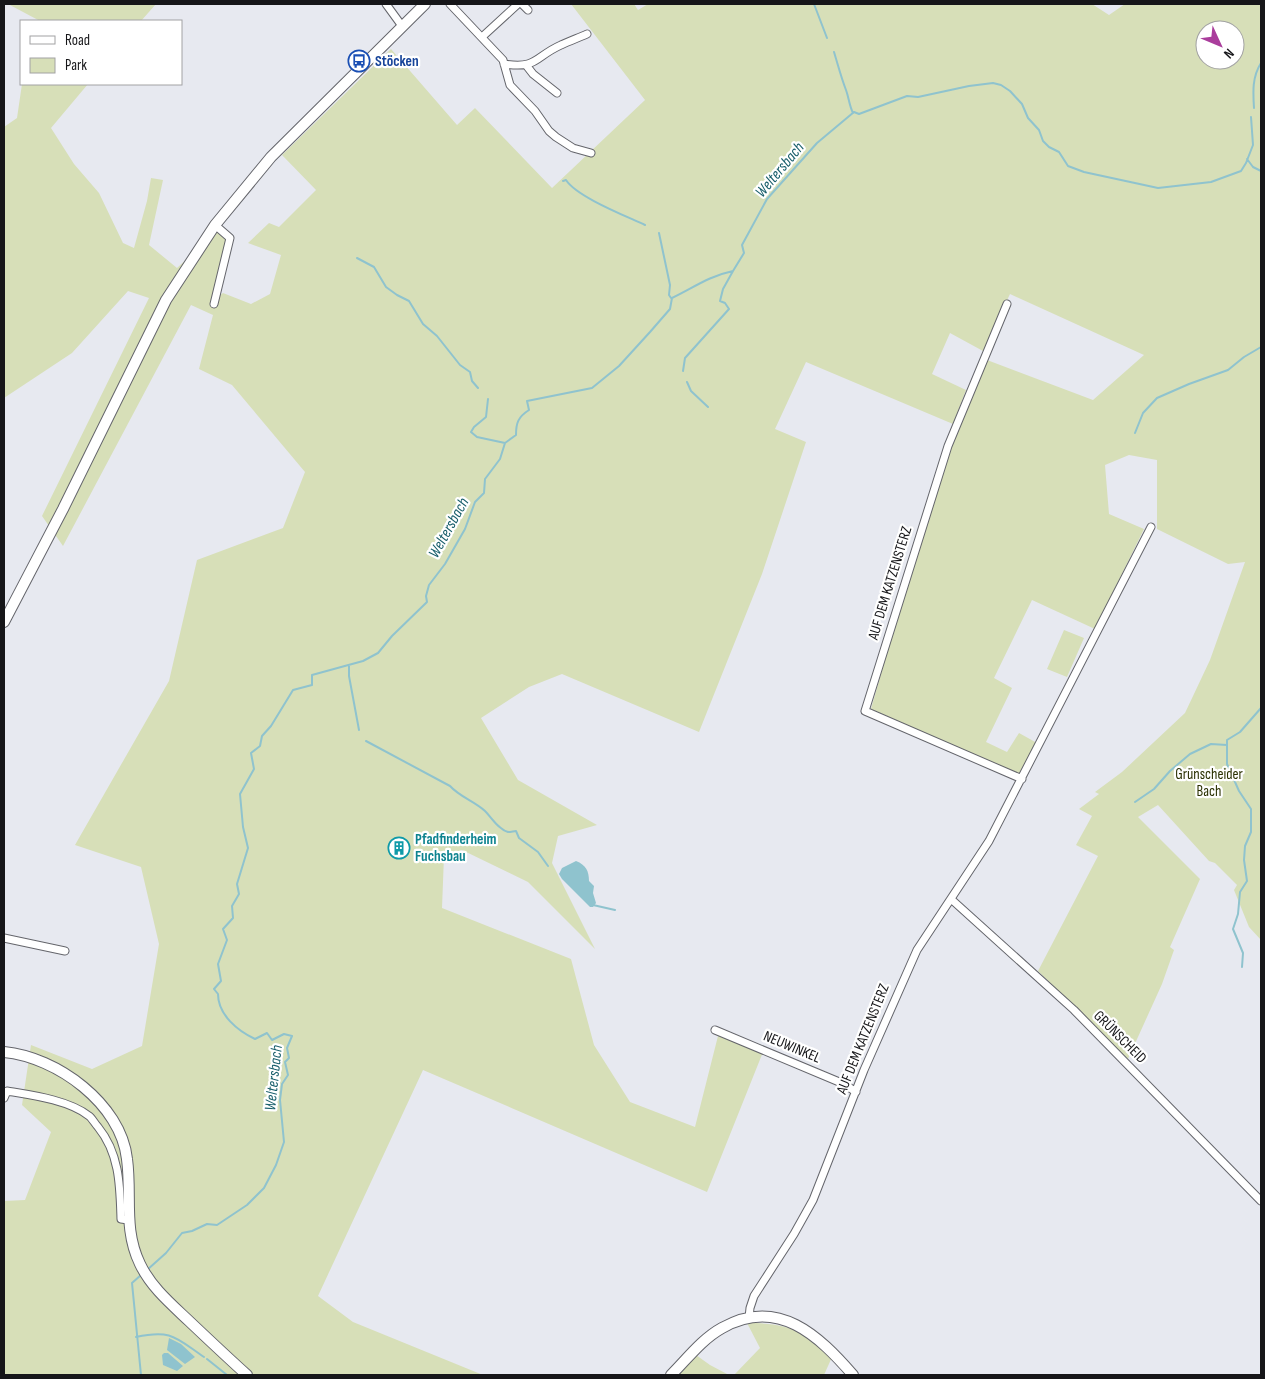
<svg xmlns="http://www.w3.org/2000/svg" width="1265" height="1379" font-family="'Sofia Sans Condensed',sans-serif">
	<rect width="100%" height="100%" fill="#e7e9f0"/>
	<path fill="#d7dfb8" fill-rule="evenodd" d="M8 4H156L141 21H40Z
		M571 4H634L638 10 648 4H1092L1109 15 1125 4H1261V940L1249 927 1234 890 1237 885 1215 863 1209 861 1158 805 1138 817 1200 879 1170 947 1174 950 1162 984 1128 1059 1038 971 1098 856 1076 845 1092 816 1079 809 1099 794 1095 792 1122 772 1185 713 1210 660 1245 562 1228 564 1157 529V460L1129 455 1105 465 1109 514 1144 529 1095 629 1032 600 994 678 1012 688 986 742 1007 752 1019 733 1037 743 1020 775 871 709 892 635 953 443 987 360 1093 400 1144 355 1010 294 983 351 950 333 932 374 966 390 953 424 806 362 775 429 806 442 762 574 699 732 562 674 529 687 481 718 518 780 597 825 558 836 552 863 595 949 528 882 462 850 444 856 442 908 571 959 594 1045 630 1102 695 1127 718 1036 728 1037 763 1052 707 1192 423 1070 318 1296 353 1322 483 1375H4V1201L25 1200 51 1132 22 1105 31 1045 92 1069 142 1046 159 944 141 867 75 845 169 681 197 560 283 528 305 472 232 385 199 369 213 315 191 305 63 546 42 516 149 298 128 291 72 353 4 398V127L17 118 22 84H88L51 128 74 164 99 193 123 243 134 248 147 201 151 178 163 180 149 245 177 268 216 232 228 239 216 298 223 293 251 304 270 294 281 255 248 243 269 223 279 227 316 190 282 155 391 49 457 125 475 108 552 188 645 100ZM1205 30H1235V60H1205Z
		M1064 630 1084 638 1067 677 1047 669Z
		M747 1323C789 1323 801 1330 832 1357L824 1375H734L760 1348Z
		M696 1355 710 1365 729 1375H679Z"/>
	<path fill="#8fc3ce" d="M576 861C586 865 589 871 589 881L594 886 593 893 596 903 593 907H590L562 879 559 874 562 868Z
		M169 1338 181 1344 195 1357 185 1364 167 1350Z
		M164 1353H168L183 1366 177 1371 163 1365 162 1355Z"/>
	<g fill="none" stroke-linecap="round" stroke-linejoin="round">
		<path stroke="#8fc3ce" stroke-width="2" d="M814 4 827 38
			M834 52C838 65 841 77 846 90 849 98 849 105 853 113
			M1254 108C1253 92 1252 77 1261 63
			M1247 159 1253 167 1261 171
			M563 181 566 180C577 197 626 216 645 225
			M659 233 670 285 669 295 671 298
			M357 258 374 267 386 287 397 295 409 301 423 324 437 336 460 365 470 372 472 381 478 388
			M683 371 685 358 729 309 725 303 720 301 723 289 733 271
			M687 382 691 391 708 407
			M488 399 486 417 474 427 471 432 477 437 505 443
			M1135 433 1143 413 1157 398 1189 384 1228 370 1244 357 1261 347
			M349 666V676L359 730
			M366 741 450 786C460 797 474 801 485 811 492 818 498 829 508 832 511 832 514 831 516 831L519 838 538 852 548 866
			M1135 802 1154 789 1170 771 1190 754 1211 744 1227 745
			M593 905 615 910
			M1242 967 1243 953 1233 929 1238 914 1240 892 1247 881 1244 860 1245 846 1251 832V809L1239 791 1227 764V740L1240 732 1261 708
			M147 1270 166 1253 182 1233 192 1231 207 1224 217 1225 247 1205 264 1188 276 1165 284 1142 280 1100 282 1084 288 1075 285 1062 289 1058 287 1048 292 1036 284 1034 272 1040 267 1033 255 1039C238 1031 218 1015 218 994L214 989 221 981 218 964 227 940 223 929 233 918 232 906 239 894 237 884 248 848 243 827 240 794 254 769 251 753 260 746 262 736 271 726 293 690 312 685V675L363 661 378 653 392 636 427 602 426 596 429 585 445 564 465 529 475 502 484 493 485 479 500 459 505 443 516 435C516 423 518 417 529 410L527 401 592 388 619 366 650 332 670 309 672 298C693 288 709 276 733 271L744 253 742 245 767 199 817 143 854 112 859 114 907 96 918 97 969 86 993 83 1001 85 1010 91 1022 104 1028 118 1039 130 1043 141 1049 147 1059 152 1068 166 1084 172 1158 188 1211 182 1241 171 1246 163 1253 145 1251 117
			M136 1337C172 1329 176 1338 204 1357
			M207 1359 227 1375
			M141 1375 132 1283 141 1275"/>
		<g stroke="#64656b" stroke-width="9">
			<path id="street" d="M386 4 402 26
				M450 4 503 60 510 85 535 111 549 131 556 137 573 148 591 153
				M522 4 528 10
				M482 37 518 4
				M504 64C538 69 534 57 561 45 569 41 578 38 587 34
				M526 65 533 74 557 93
				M214 304 230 238 215 225
				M1007 304 948 446 865 711 1022 779
				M951 899 1074 1010 1261 1201
				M4 938 65 951
				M715 1030 844 1084 856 1092
				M4 1098 7 1091C31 1095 69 1100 89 1116 92 1118 95 1124 98 1127 120 1154 120 1187 121 1219L128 1220
				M749 1318 750 1308 754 1296 794 1234 813 1200 864 1070 917 950 989 841 1151 527"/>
		</g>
		<g stroke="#64656b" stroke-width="12">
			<path id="secondary" d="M4 622 63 509 166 300 215 225 271 157 425 4
				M4 1052C57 1057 121 1104 127 1159 132 1196 123 1229 140 1264 151 1287 170 1303 189 1321 208 1339 227 1357 247 1375
				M671 1375C687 1359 702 1339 722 1328 778 1296 819 1336 853 1375"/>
		</g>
		<use href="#street" stroke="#fff" stroke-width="7"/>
		<use href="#secondary" stroke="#fff" stroke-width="10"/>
	</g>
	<defs>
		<g id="bus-ring" transform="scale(1.125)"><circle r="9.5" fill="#fff" stroke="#1a4fb4" stroke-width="1.5"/><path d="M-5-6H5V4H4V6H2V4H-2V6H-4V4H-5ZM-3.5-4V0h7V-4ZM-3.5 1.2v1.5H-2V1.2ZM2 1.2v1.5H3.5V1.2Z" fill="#1a4fb4"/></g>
		<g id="building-ring" transform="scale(1.125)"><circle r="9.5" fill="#fff" stroke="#0f9aa8" stroke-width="1.5"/><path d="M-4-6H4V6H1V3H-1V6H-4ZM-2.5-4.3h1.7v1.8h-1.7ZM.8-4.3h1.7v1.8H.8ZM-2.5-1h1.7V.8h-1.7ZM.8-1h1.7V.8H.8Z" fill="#0f9aa8"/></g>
	</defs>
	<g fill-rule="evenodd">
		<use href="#bus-ring" x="359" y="61"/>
		<use href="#building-ring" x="399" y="848"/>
	</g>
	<g text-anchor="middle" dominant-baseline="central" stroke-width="4.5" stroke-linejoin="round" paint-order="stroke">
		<g font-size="15" font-weight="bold" fill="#164399" stroke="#fff" text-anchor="start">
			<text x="375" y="61">Stöcken</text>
		</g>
		<g font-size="15" fill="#161619" stroke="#fff">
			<text transform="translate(890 583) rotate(-73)">AUF DEM KATZENSTERZ</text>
			<text transform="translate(1120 1037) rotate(45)">GRÜNSCHEID</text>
			<text transform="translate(863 1039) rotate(-68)">AUF DEM KATZENSTERZ</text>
			<text transform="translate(792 1047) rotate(23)">NEUWINKEL</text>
		</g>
		<g font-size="15" fill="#2a3000" stroke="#fff">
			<text x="1209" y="774">Grünscheider<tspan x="1209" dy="17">Bach</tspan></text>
		</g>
		<g font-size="15" font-weight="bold" fill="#0d838f" stroke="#fff" text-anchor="start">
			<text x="415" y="839">Pfadfinderheim<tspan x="415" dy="17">Fuchsbau</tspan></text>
		</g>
		<g font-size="16" font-style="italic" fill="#185e6b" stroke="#fff">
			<text transform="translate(780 170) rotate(-50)">Weltersbach</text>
			<text transform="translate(449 528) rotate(-61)">Weltersbach</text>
			<text transform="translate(274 1078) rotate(-84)">Weltersbach</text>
		</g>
	</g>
	<rect width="1265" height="1379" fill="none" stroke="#161619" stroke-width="10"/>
	<rect x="20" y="20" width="162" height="65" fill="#ffffff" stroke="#a2a2a3"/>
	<rect x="30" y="36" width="25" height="8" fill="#ffffff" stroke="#a2a2a3"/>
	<text x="65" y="45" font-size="15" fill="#161619">Road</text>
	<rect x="30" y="58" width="25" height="15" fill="#d7dfb8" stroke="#a2a2a3"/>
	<text x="65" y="70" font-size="15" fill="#161619">Park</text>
	<g transform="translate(1220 45) rotate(134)"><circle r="24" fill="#ffffff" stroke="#a2a2a3"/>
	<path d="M0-4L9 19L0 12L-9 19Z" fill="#aa3d9c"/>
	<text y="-8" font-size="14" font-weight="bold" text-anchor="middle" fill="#161619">N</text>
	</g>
</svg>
